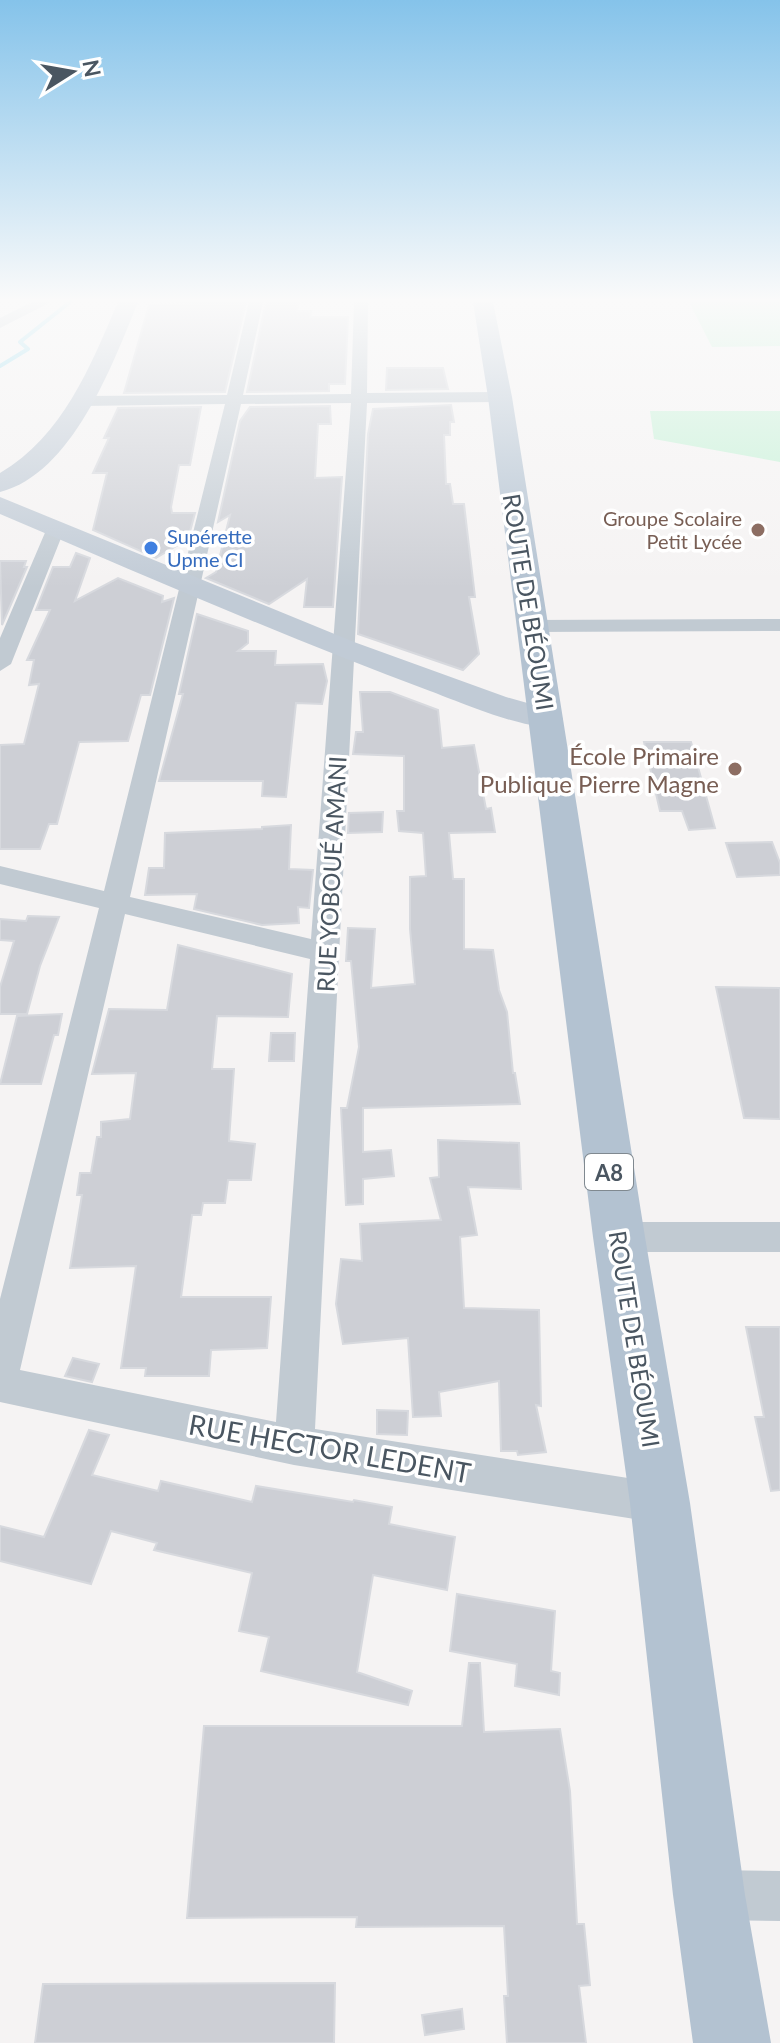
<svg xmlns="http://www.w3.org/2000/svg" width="780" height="2043" font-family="Lato,sans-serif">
	<rect width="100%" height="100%" fill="#f5f3f3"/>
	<path fill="#c3f1d5" d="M689 302H780V346L712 347Z
		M650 411H780V462L654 439Z"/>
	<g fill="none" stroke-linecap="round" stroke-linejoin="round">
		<path stroke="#90daee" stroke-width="4" d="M0 366 28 349 20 342 70 302"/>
	</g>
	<path fill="#cdcfd5" stroke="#d7d9de" stroke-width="2" d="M198 302H246L225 392 124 393 149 305Z
		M266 302H299L297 311H311L310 317H348L345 384H329V391L247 392Z
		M387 368H443L448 389 386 390Z
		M451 405 454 422H450V435H444L446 484H450L453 504H464L475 597H469L479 654 463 670 358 634 368 434 373 409Z
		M330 406 331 424H318L315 478 342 477 333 607H304L307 579 269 604 206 578 216 572 230 515 218 522 240 421 250 407Z
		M201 407 190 465H179L171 507 172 513H195L188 539 156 558 93 530 107 473H93L109 438H104L118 408Z
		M76 553 90 558 75 601 118 578 163 596 162 602 174 598 150 695H141L128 741 79 742 57 824H49L40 849H0V745L24 744 39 684 29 685 34 660H27L50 610H36L53 567H70Z
		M0 561H26L24 567H27L2 625Z
		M197 614 248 631V643L238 651H276L275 665 323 664 327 681 322 704 296 703 286 797 262 796 263 781H159L183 694H179Z
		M360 692H390L438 710 442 748 474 745 486 809 491 808 495 832 449 833 453 879H464V949L493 950 499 990 507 1012 513 1073H515L520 1104 363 1108V1152L391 1150 394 1176 363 1179V1204L346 1205 341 1108H347L359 1047 351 961H346L348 928 375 929 371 988 415 984 410 929V877L426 876 423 833 399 831 397 811H404V756L353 754 356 732H363Z
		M644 742H691L715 828 689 830 682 811H660Z
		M383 812 382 832 348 833 349 813Z
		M291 825 289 869 313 870 309 908 298 907 299 923 262 925 194 909 197 894 145 895 149 868H164L165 833 262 829V827Z
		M772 842 780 863V875L737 877 726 843Z
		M28 916 59 917 40 966 27 1014H0V987L14 941 0 940V919L26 921Z
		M178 945 292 974 288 1017 217 1016 212 1069H234L229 1141 255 1144 251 1180H228L225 1203H203L201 1215H192L181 1297H271L267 1348 211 1350 209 1376H145L146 1368H121L136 1266 70 1268 82 1195H77L80 1173H91L97 1137H101V1122L130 1119 136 1073 92 1074 109 1009 167 1010Z
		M716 987 780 988V1119L744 1118Z
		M62 1014 58 1035H54L41 1084H0L17 1016Z
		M271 1033H295L294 1061H269Z
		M438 1140 519 1143 521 1189 468 1187 477 1235 460 1237 464 1308 539 1310 541 1406 536 1405 546 1452 518 1455 517 1451H501L499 1381 439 1392 441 1416 413 1417 408 1338 343 1344 336 1304 341 1259 362 1261 360 1224 441 1220 430 1178 439 1177Z
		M746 1327H780V1490L771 1491 755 1417H764Z
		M73 1358 99 1364 92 1382 65 1376Z
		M377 1410 408 1411 407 1435 377 1434Z
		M89 1430 109 1435 92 1475 158 1491 161 1481 252 1502 256 1486 353 1502 354 1500 392 1507 389 1524 455 1537 447 1590 373 1575 357 1672 412 1691 408 1705 261 1671 269 1637 239 1631 252 1573 154 1550 157 1543 111 1531 91 1584 0 1561V1526L44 1537Z
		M457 1594 555 1611 551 1671 560 1673 559 1695 515 1686 517 1664 450 1651Z
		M469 1663H480L484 1732 560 1729 570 1791 577 1924H584L590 1985 579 1986 586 2043H507L504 1996H508L504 1926 356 1927 357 1917 187 1918 204 1726H462Z
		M335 1983 334 2043H35L43 1984Z
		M462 2009 464 2029 425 2035 422 2015Z"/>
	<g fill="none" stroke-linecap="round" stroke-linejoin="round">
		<path fill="#c1cad2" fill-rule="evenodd" d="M32 302H51L0 328V318Z
			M249 302H263L243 395 351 394 354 302H368L367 393 500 392 508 397 500 402 367 403 315 1429 660 1483 674 1489 680 1503 674 1517 660 1523 294 1465 0 1402V1299L99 908 0 884V866L104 891 225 404 83 406 75 401 83 396 227 395ZM351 403 311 939 130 897 241 404ZM125 914 310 959 276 1422 20 1370Z
			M56 522 65 528 11 664 0 671V638L47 528Z
			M780 619V631L531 632 520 626 531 620Z
			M619 1222H780V1252H619L607 1248 602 1237 607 1226Z
			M709 1870 780 1871V1921L709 1920 691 1913 684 1895 691 1877Z"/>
		<path fill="#c1cbd6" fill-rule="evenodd" d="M118 302H138C113 364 72 474 0 492V473C63 436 90 367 118 302Z
			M0 497 354 642 506 697 559 712 563 719 559 726C530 733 460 702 430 691 285 637 143 575 0 514Z"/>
		<path fill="#b3c2d1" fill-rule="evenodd" d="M473 302H493L512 397 645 1237 690 1503 745 1895 771 2043H693L673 1895 630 1503 593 1237 488 397Z"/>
	</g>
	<linearGradient id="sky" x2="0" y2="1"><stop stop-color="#85c3ea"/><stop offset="0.51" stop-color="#fafafa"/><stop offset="1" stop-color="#fafafa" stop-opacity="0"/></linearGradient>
	<rect width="780" height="588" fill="url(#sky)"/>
	<g fill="#8d6e63" stroke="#fff" stroke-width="3">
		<circle cx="758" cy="530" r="8"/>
		<circle cx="735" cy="769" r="8"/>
	</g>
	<circle fill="#3f7fe0" stroke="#fff" stroke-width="3" cx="151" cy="548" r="8"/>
	<g text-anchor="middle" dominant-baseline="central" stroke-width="7" stroke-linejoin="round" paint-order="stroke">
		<g font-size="20" fill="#785e54" stroke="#fff" text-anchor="end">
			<text x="742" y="518">Groupe Scolaire<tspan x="742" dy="23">Petit Lycée</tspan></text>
		</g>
		<g font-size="20" fill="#366cbe" stroke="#fff" text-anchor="start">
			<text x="167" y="536">Supérette<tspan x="167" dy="23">Upme CI</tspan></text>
		</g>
		<rect fill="#fff" stroke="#808990" stroke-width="2" x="585" y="1154" width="48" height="36" rx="6"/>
		<g font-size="22" font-weight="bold" fill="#4a5661">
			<text x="609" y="1172">A8</text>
		</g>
		<g font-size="24" fill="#4a5661" stroke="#fff">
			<text transform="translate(529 602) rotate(81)">ROUTE DE BÉOUMI</text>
			<text transform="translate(331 874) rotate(-87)">RUE YOBOUÉ AMANI</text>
			<text transform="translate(635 1339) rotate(81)">ROUTE DE BÉOUMI</text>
		</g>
		<g font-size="24" fill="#785e54" stroke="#fff" text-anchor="end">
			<text x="719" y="755">École Primaire<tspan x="719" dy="28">Publique Pierre Magne</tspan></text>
		</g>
		<g font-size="28" fill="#4a5661" stroke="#fff">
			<text transform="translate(330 1448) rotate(10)">RUE HECTOR LEDENT</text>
		</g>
	</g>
	<g transform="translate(72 72) rotate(79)" stroke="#ffffff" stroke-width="6" paint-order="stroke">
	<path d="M0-6L14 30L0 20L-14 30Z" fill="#4a5661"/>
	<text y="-12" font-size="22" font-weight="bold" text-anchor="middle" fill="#4a5661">N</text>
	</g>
</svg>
